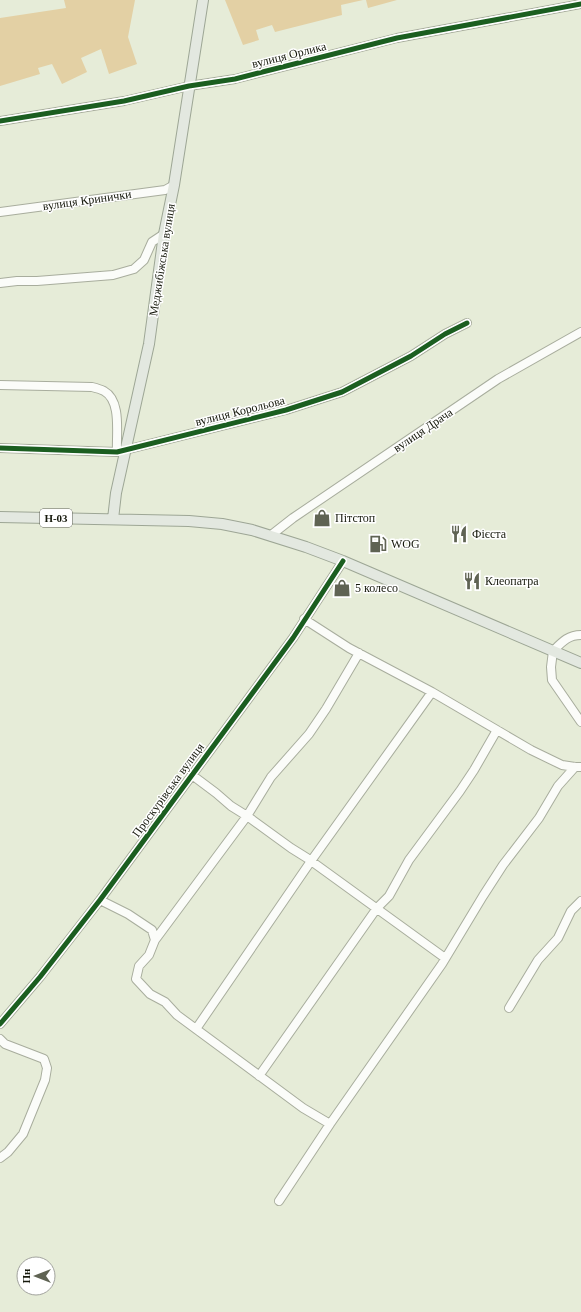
<svg xmlns="http://www.w3.org/2000/svg" width="581" height="1312" font-family="Georgia,serif">
	<rect width="100%" height="100%" fill="#e6ecd8"/>
	<path fill="#e3d0a4" d="M64 0H135L128 37 137 64 109 74 101 49 81 58 87 72 62 84 52 64 38 68 40 74 0 86V18L66 8Z
		M225 0H363L341 5 342 15 275 32 272 25 256 30 259 40 243 45Z
		M366 0H397L368 8Z"/>
	<g fill="none" stroke-linecap="round" stroke-linejoin="round">
		<g stroke="#a8ad9d" stroke-width="10">
			<path id="minor" d="M0 121 124 101 189 86 235 79 397 38 581 4
				M0 212 165 190 174 185
				M0 283 17 281H37L113 275 134 269 144 260 152 242 164 234
				M0 385 92 387C96 388 100 389 104 391 122 401 116 434 117 452
				M0 448 117 452 286 410 342 392 411 356 445 334 467 323
				M270 536 293 518 498 379 581 332
				M304 619 349 648 432 692 531 750 562 765 575 767H581
				M581 635C568 635 562 642 553 651L551 667 552 680 581 722
				M192 775 216 793 231 806 247 816 291 848 307 858 445 958
				M100 900 128 914 152 930 155 940 149 955 139 966 136 979 150 994 165 1002 177 1015 303 1108 330 1124 279 1201
				M155 940 247 816 271 777 309 734 326 709 359 653
				M509 1008 538 960 558 938 571 911 581 901
				M0 1024 40 977 100 900 293 638 343 561
				M196 1029 311 861 432 692
				M0 1039 5 1044 44 1059 47 1068 45 1080 23 1134 8 1152 0 1158
				M259 1076 377 908 389 896 409 860 460 791 474 770 497 730
				M330 1124 442 964 483 896 503 865 539 818 558 786 575 767"/>
		</g>
		<g stroke="#9da695" stroke-width="12">
			<path id="major" d="M0 517 189 521 222 524 252 530 306 547 343 561 581 663
				M113 519 116 493 149 344 164 234 174 185 203 0"/>
		</g>
		<use href="#minor" stroke="#fbfcf9" stroke-width="8"/>
		<use href="#major" stroke="#e3e8e0" stroke-width="10"/>
		<g stroke="#fff" stroke-width="8">
			<path id="cycleway" d="M0 121 124 101 189 86 235 79 397 38 581 4
				M0 448 117 452 286 410 342 392 411 356 445 334 467 323
				M0 1024 40 977 100 900 293 638 343 561"/>
		</g>
		<use href="#cycleway" stroke="#1b5e20" stroke-width="5"/>
	</g>
	<defs>
		<g id="shop-bare" transform="scale(1.38)"><path d="M-5-2.5h2.3a2.7 3.5 0 0 1 5.4 0H5L5.5 6h-11ZM-1.5-2.5h3a1.5 2.3 0 0 0-3 0Z" fill="#5f6353" stroke="#fff" stroke-width="2.5" paint-order="stroke"/></g>
		<g id="restaurant-bare" transform="scale(1.38)"><path d="M-5-6h1v4h1v-4h1v4h1v-4h1v5L-1.5 .5V6h-2V.5L-5-1ZM5-6V6H3V1.5H1.5Q1.5-4 5-6Z" fill="#5f6353" stroke="#fff" stroke-width="2.5" paint-order="stroke"/></g>
		<g id="fuel-bare" transform="scale(1.38)"><path d="M-5.5-6h7V0h2V4h1.3V-2.5L3-4.5l.8-.8L6-3V5H2.5V1h-1V6h-7ZM-4.2-4.7v3.2H.2V-4.7Z" fill="#5f6353" stroke="#fff" stroke-width="2.5" paint-order="stroke"/></g>
	</defs>
	<g fill-rule="evenodd">
		<use href="#shop-bare" x="322" y="518"/>
		<use href="#restaurant-bare" x="459" y="534"/>
		<use href="#fuel-bare" x="378" y="544"/>
		<use href="#restaurant-bare" x="472" y="581"/>
		<use href="#shop-bare" x="342" y="588"/>
	</g>
	<g text-anchor="middle" dominant-baseline="central" stroke-width="3" stroke-linejoin="round" paint-order="stroke">
		<rect fill="#fff" stroke="#5c5e55" stroke-width="1" x="40" y="509" width="32" height="18" rx="3"/>
		<g font-size="11" font-weight="bold" fill="#16190c">
			<text x="56" y="518">Н-03</text>
		</g>
		<g font-size="12" fill="#16190c" stroke="#fff">
			<text transform="translate(289 55) rotate(-14)">вулиця Орлика</text>
			<text transform="translate(87 200) rotate(-8)">вулиця Кринички</text>
			<text transform="translate(162 260) rotate(-81)">Меджибіжська вулиця</text>
			<text transform="translate(240 411) rotate(-14)">вулиця Корольова</text>
			<text transform="translate(423 430) rotate(-34)">вулиця Драча</text>
			<text transform="translate(168 790) rotate(-54)">Проскурівська вулиця</text>
		</g>
		<g font-size="12" fill="#16190c" stroke="#fff" text-anchor="start">
			<text x="335" y="518">Пітстоп</text>
			<text x="472" y="534">Фієста</text>
			<text x="391" y="544">WOG</text>
			<text x="485" y="581">Клеопатра</text>
			<text x="355" y="588">5 колесо</text>
		</g>
	</g>
	<g transform="translate(36 1276) rotate(270)"><circle r="19" fill="#ffffff" stroke="#a2a39e"/>
	<path d="M0-3L7 15L0 10L-7 15Z" fill="#5f6353"/>
	<text y="-6" font-size="11" font-weight="bold" text-anchor="middle" fill="#16190c">Пн</text>
	</g>
</svg>
